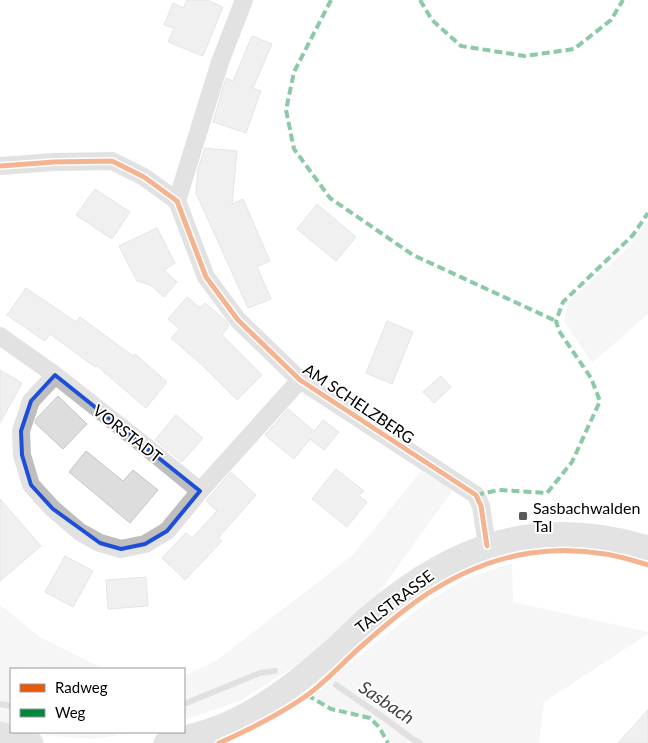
<svg xmlns="http://www.w3.org/2000/svg" width="648" height="743" font-family="Lato,sans-serif">
	<rect width="100%" height="100%" fill="#fff"/>
	<path fill="#eaeaea" d="M648 222V314L592 363 564 321 569 301 626 250Z
		M421 471 453 490 378 594 306 659 240 701 184 720V676L217 660 353 555Z
		M512 563 513 602 648 632V634L544 702 539 743H392L377 721 308 701 349 664 427 602 467 578Z
		M0 605 40 637 104 669H11V725L0 722Z
		M34 732H137L94 739 43 735Z"/>
	<g fill="none" stroke-linecap="round" stroke-linejoin="round">
		<path stroke="#bcbcbc" stroke-width="6" d="M336 685 387 720 411 738 420 743
			M0 704 11 706
			M184 704 260 673 275 671"/>
	</g>
	<path fill="#ddd" stroke="#c5c5c5" d="M187 0H207L223 7 203 56 168 42 174 28 164 25 173 3 183 8Z
		M252 36 272 44 253 88 261 91 246 133 213 122 226 78 233 81Z
		M205 148 237 151 232 204 243 199 270 261 257 267 271 299 248 308 196 193 198 169Z
		M95 189 130 212 112 239 76 215Z
		M317 204 356 237 336 261 297 229Z
		M157 228 175 263 164 270 177 282 164 297 150 285 137 281 119 246Z
		M26 288 76 322 80 317 133 356 135 354 167 382 146 408 97 366 95 367 50 334 45 341 7 315Z
		M187 297 200 308 205 303 225 320 229 326 222 335 262 375 237 400 203 366 171 338 180 329 168 319Z
		M387 321 413 332 392 384 366 373Z
		M0 370 22 383 0 423Z
		M441 376 451 387 434 403 423 392Z
		M58 396 87 424 63 449 35 423 36 419Z
		M288 409 314 431 323 420 339 432 324 450 310 439 294 459 265 435Z
		M176 415 203 438 182 462 155 440Z
		M86 451 123 481 133 470 158 490 130 523 69 472Z
		M336 469 364 491 359 496 367 502 347 527 312 499Z
		M231 472 256 495 218 538 222 541 185 580 162 558 186 533 192 538 217 511 206 501Z
		M0 499 41 546 0 581Z
		M65 556 93 571 73 607 45 592Z
		M146 577 148 606 108 609 106 580Z
		M648 710V743H618Z"/>
	<g fill="none" stroke-linecap="round" stroke-linejoin="round">
		<path stroke="#bebebe" stroke-width="18" d="M0 166 54 162 112 161 144 177 177 201 206 277 238 320 300 380 476 495 481 506 487 546
			M177 201 220 62 244 0
			M0 336 55 375
			M200 491 144 445 55 375 31 401 21 431 22 455 31 485 53 509 80 532 100 543 121 549 145 544 167 531 200 491 300 380"/>
		<path stroke="#c2c2c2" stroke-width="25" d="M0 734 31 743
			M166 743C193 736 219 730 244 716 273 701 300 680 324 659 341 645 355 629 372 615 455 544 540 515 648 548"/>
		<path stroke="#00873e" stroke-width="4" stroke-dasharray="8 4" stroke-linecap="butt" d="M331 0 294 72 286 110 294 149 330 198 413 255 556 321
			M420 0 432 20 461 46 525 56 574 49 611 20 623 0
			M476 495 499 490 547 493 572 462 600 401 591 378 559 331 556 321 563 302 633 235 648 213
			M307 695 331 709 370 718 379 727 388 743"/>
		<g stroke="#fff" stroke-width="8">
			<path id="cycleway" d="M0 166 54 162 112 161 144 177 177 201 206 277 238 320 300 380 476 495 481 506 487 546
				M219 743C251 729 277 716 306 696 327 681 345 660 365 643 382 628 400 613 418 600 490 550 565 537 648 565"/>
		</g>
		<use href="#cycleway" stroke="#e8590c" stroke-width="5"/>
	</g>
	<path d="M0 0H648V743H0ZM55 375 200 491 167 531 145 544 121 549 100 543 53 509 31 485 22 455 21 431 31 401Z" fill="#fff" fill-opacity=".55" fill-rule="evenodd"/>
	<path fill="none" stroke="#1d4ed8" stroke-width="4" stroke-linejoin="round" d="M55 375 200 491 167 531 145 544 121 549 100 543 53 509 31 485 22 455 21 431 31 401Z"/>
	<rect fill="#595959" stroke="#fff" stroke-width="2" x="518" y="511" width="10" height="10" rx="2.5"/>
	<g text-anchor="middle" dominant-baseline="central" stroke-width="4" stroke-linejoin="round" paint-order="stroke">
		<g font-size="16" fill="#000" stroke="#fff">
			<text transform="translate(359 403) rotate(34)">AM SCHELZBERG</text>
			<text transform="translate(128 433) rotate(38)">VORSTADT</text>
			<text transform="translate(394 601) rotate(-37)">TALSTRASSE</text>
		</g>
		<g font-size="16" fill="#000" stroke="#fff" text-anchor="start">
			<text x="533" y="507">Sasbachwalden<tspan x="533" dy="18">Tal</tspan></text>
		</g>
		<g font-size="18" font-style="italic" fill="#414141" stroke="#fff">
			<text transform="translate(387 702) rotate(34)">Sasbach</text>
		</g>
	</g>
	<rect x="10" y="668" width="175" height="65" fill="#ffffff" stroke="#999999"/>
	<rect x="20" y="684" width="25" height="8" fill="#e8590c" stroke="#999999"/>
	<text x="55" y="693" font-size="15" fill="#000000">Radweg</text>
	<rect x="20" y="709" width="25" height="8" fill="#00873e" stroke="#999999"/>
	<text x="55" y="718" font-size="15" fill="#000000">Weg</text>
</svg>
